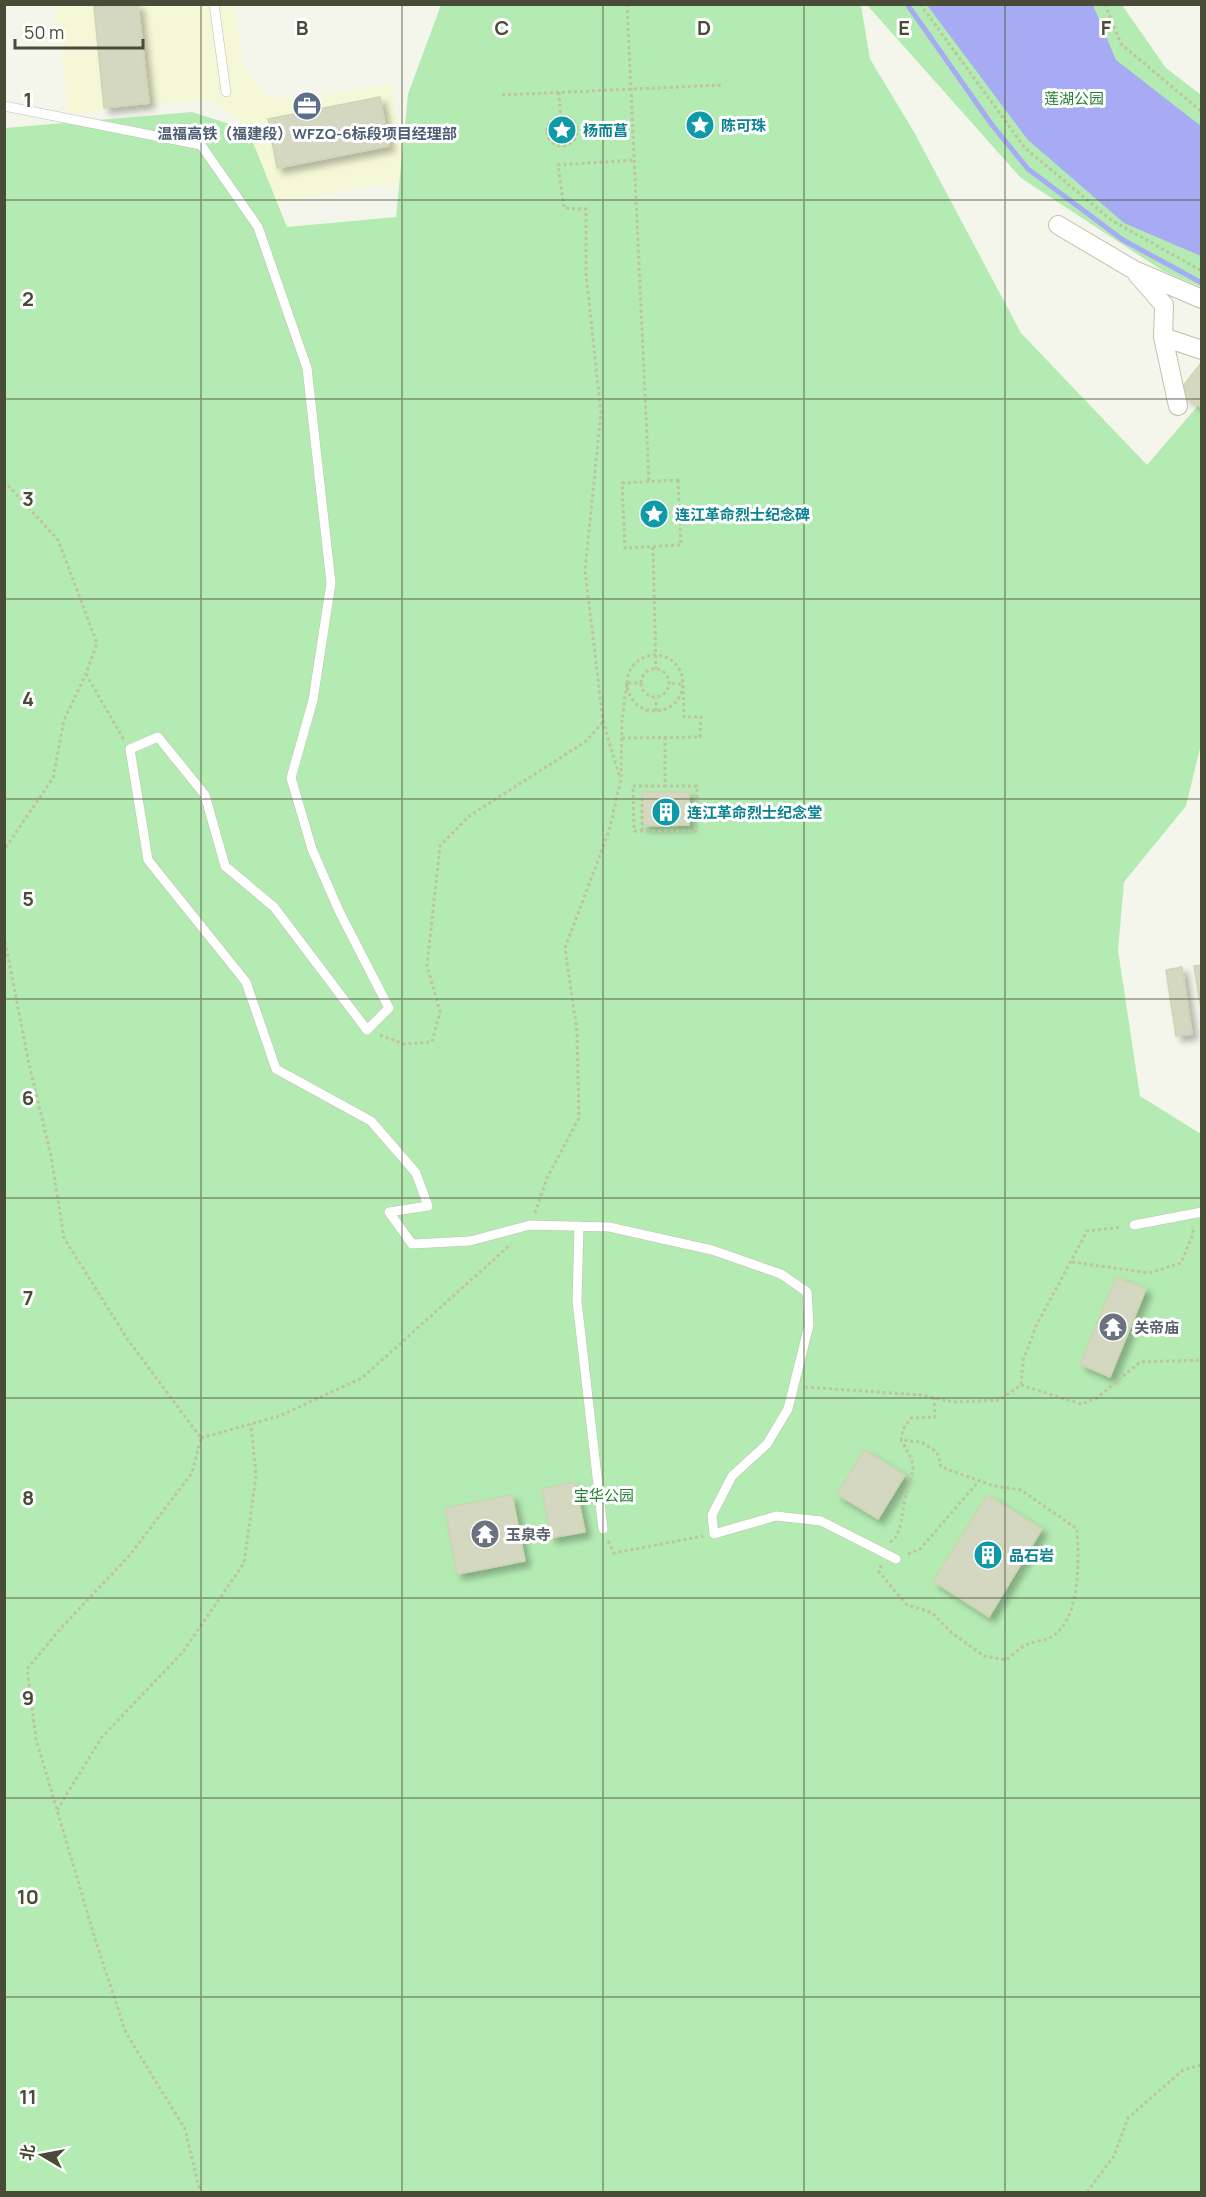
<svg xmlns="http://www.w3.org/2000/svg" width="1206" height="2197" font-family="Manrope,'Noto Sans SC',sans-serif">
	<defs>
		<filter id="shadow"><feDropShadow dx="5.5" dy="5.5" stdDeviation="3" flood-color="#0004"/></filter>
	</defs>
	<rect width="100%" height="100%" fill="#f4f6eb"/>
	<path fill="#f4f8d6" d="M55 5H234L243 63 267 97H317L392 83 406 181 269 203 238 118 209 100 68 113Z"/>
	<path fill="#b4ebb3" d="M441 5H861L870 59 914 132 1021 333 1147 465 1201 402V744L1186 806 1124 882 1118 950 1140 1096 1201 1134V2192H5V128L192 112 248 130 287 227 396 217 408 94Z
		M867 5H1122L1166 68 1201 95V287L1163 271 1021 178Z"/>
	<path fill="#a6abf4" d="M927 5H1093L1116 60 1201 126V256L1124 223 1028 140Z"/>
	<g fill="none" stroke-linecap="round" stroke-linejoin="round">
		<path stroke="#a6abf4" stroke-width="5" d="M907 4 992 125 1028 169 1123 240 1202 283"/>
	</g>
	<path fill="#d5d8c0" stroke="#cfd4b3" stroke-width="1.5" filter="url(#shadow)" d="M119 4H138L149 103 104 108 94 7Z
		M380 97 389 146 277 168 268 119Z
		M1202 362V408L1179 391Z
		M642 792H689V825L643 826Z
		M1202 965V1016L1194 966Z
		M1182 967 1192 1034 1176 1036 1166 970Z
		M1116 1277 1146 1289 1110 1377 1080 1364Z
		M864 1450 905 1475 878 1519 837 1494Z
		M575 1482 585 1532 551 1538 542 1489Z
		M512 1495 525 1561 457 1574 445 1508Z
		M987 1495 1042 1529 989 1617 933 1581Z"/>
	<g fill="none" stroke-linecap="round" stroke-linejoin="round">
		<g stroke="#bec2ad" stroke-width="10">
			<path id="lane" d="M214 4 226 92
				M4 106 201 145 258 227 307 368 331 583 313 700 291 778 312 849 339 911 389 1008 367 1030 274 907 225 866 205 795 158 737 130 749 148 860 246 982 276 1069 371 1121 416 1173 428 1206 389 1212 412 1244 470 1241 530 1225 609 1227 712 1250 781 1274 807 1292 809 1325 788 1409 767 1444 732 1476 712 1515 714 1534 776 1516 821 1521 896 1559
				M1134 1225 1202 1212
				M579 1226 577 1301 603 1529"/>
		</g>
		<g stroke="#bec2ad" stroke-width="20">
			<path id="street" d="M1058 225 1134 270 1202 299
				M1137 274 1164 305 1163 337 1178 406
				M1163 337 1202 350"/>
		</g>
		<path stroke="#bec59d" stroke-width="3" stroke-dasharray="3 3" stroke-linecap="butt" d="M627 4 649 481
			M920 4 1025 148 1111 220 1202 271
			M1105 4 1121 44 1202 112
			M559 92 561 123
			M502 95 721 85
			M547 131a15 15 0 1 1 30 0a15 15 0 1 1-30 0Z
			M555 130a7 7 0 1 1 14 0a7 7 0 1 1-14 0Z
			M678 480 681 545 625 548 622 483Z
			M4 481 58 540 97 643 86 674 64 720 53 778 4 850
			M653 547 656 669
			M627 683a28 28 0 1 1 56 0a28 28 0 1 1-56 0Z
			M641 683a14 14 0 1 1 28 0a14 14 0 1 1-28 0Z
			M86 674 124 740
			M656 711V698
			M665 737V786H633L634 831H697V786H665
			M622 738 700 737 701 717H684L683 684 669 683
			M619 775 603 721 585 570 601 413 586 274V209L564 208 558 165 634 160
			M642 831V799
			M4 936 29 1064 51 1156 64 1238 128 1340 201 1438 192 1473 129 1556 62 1627 27 1669 36 1739 96 1942 126 2033 185 2129 200 2192
			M380 1035 404 1044 432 1042 440 1012 427 966 440 846 469 816 585 742 603 722
			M535 1213 547 1178 579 1118 577 1032 565 948 609 831 621 779 622 720 627 683H641
			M1072 1262 1149 1273 1181 1263 1193 1234V1226
			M1021 1385 1081 1404 1097 1398 1140 1362 1202 1360
			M805 1387 921 1395 953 1402 999 1400 1021 1385 1023 1361 1036 1326 1087 1231 1121 1227
			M201 1438 279 1416 362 1378 511 1244
			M608 1541 614 1553 703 1536
			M890 1542 894 1540C903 1526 901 1515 905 1499 912 1467 920 1472 901 1440
			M908 1554 920 1549 979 1481
			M881 1565 879 1572 906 1604 932 1613 952 1633 984 1656 1006 1660C1013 1655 1020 1647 1028 1644 1035 1641 1044 1641 1051 1637 1081 1620 1079 1559 1077 1529L1021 1490 994 1486 941 1467 937 1452 921 1442 901 1440 903 1429 911 1418 935 1417 934 1398
			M57 1810 102 1737 182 1653 244 1563 256 1476 251 1424
			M1087 2192 1114 2156 1128 2118 1183 2070 1202 2065"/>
		<use href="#lane" stroke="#fff" stroke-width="9"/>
		<use href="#street" stroke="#fff" stroke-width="18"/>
	</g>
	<path fill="none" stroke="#484b38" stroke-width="1.5" stroke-opacity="0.55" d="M201 4V2192M402 4V2192M603 4V2192M804 4V2192M1005 4V2192M4 200H1202M4 399H1202M4 599H1202M4 799H1202M4 999H1202M4 1198H1202M4 1398H1202M4 1598H1202M4 1798H1202M4 1997H1202"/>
	<defs>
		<g id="office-disc" transform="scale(1.5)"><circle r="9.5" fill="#5c6f8a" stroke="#fff"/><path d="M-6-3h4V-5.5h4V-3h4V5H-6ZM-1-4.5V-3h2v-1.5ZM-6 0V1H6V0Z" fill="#fff"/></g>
		<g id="sight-disc" transform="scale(1.5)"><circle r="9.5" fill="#0f9aa8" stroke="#fff"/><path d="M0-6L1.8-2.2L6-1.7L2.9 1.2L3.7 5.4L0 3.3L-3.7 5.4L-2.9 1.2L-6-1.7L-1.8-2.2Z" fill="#fff"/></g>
		<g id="building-disc" transform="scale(1.5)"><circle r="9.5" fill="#0f9aa8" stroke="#fff"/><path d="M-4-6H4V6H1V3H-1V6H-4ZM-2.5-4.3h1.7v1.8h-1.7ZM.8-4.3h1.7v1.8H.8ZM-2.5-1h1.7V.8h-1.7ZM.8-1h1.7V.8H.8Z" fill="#fff"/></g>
		<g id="temple-disc" transform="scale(1.5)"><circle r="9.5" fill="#6b7280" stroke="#fff"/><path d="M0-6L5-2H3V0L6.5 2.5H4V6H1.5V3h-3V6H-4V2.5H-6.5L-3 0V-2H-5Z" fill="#fff"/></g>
	</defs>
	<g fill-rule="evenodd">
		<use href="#office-disc" x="307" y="106"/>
		<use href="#sight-disc" x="700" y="125"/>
		<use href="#sight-disc" x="562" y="130"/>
		<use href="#sight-disc" x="654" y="514"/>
		<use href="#building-disc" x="666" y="812"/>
		<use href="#temple-disc" x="1113" y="1327"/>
		<use href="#temple-disc" x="485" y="1534"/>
		<use href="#building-disc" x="988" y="1555"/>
	</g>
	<g text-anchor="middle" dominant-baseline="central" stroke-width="6" stroke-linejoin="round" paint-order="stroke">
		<g font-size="15" fill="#278135" stroke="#fff">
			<text x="1074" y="98">莲湖公园</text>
			<text x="604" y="1495">宝华公园</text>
		</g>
		<g font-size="15" font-weight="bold" fill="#0d838f" stroke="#fff" text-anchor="start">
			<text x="721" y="125">陈可珠</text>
			<text x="583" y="130">杨而菖</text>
			<text x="675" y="514">连江革命烈士纪念碑</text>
			<text x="687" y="812">连江革命烈士纪念堂</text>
			<text x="1009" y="1555">品石岩</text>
		</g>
		<g font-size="15" font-weight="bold" fill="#4e5e75" stroke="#fff">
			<text x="307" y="133">温福高铁（福建段）WFZQ-6标段项目经理部</text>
		</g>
		<g font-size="15" font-weight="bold" fill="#5b616d" stroke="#fff" text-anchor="start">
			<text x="1134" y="1327">关帝庙</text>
			<text x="506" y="1534">玉泉寺</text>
		</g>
	</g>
	<g font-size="20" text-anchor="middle" font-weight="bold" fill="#484b38" stroke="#fff" stroke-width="6" stroke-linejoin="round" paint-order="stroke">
		<text x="302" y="35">B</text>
		<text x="502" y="35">C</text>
		<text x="704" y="35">D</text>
		<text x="904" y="35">E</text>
		<text x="1106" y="35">F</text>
		<text x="28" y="107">1</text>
		<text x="28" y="306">2</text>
		<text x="28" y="506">3</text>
		<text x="28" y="706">4</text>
		<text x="28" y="906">5</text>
		<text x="28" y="1105">6</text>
		<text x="28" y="1305">7</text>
		<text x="28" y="1505">8</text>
		<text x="28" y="1705">9</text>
		<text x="28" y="1904">10</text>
		<text x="28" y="2104">11</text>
	</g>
	<rect width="1206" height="2197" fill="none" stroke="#484b38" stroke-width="12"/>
	<g transform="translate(42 2155) rotate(280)" stroke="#ffffff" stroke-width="4.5" paint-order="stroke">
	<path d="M0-4.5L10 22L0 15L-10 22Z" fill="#484b38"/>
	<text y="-9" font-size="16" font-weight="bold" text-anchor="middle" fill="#484b38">北</text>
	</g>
	<path d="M15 39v9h128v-9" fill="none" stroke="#484b38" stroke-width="3"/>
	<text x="24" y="39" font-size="18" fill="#484b38" stroke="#ffffff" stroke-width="4.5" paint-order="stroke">50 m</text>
</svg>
